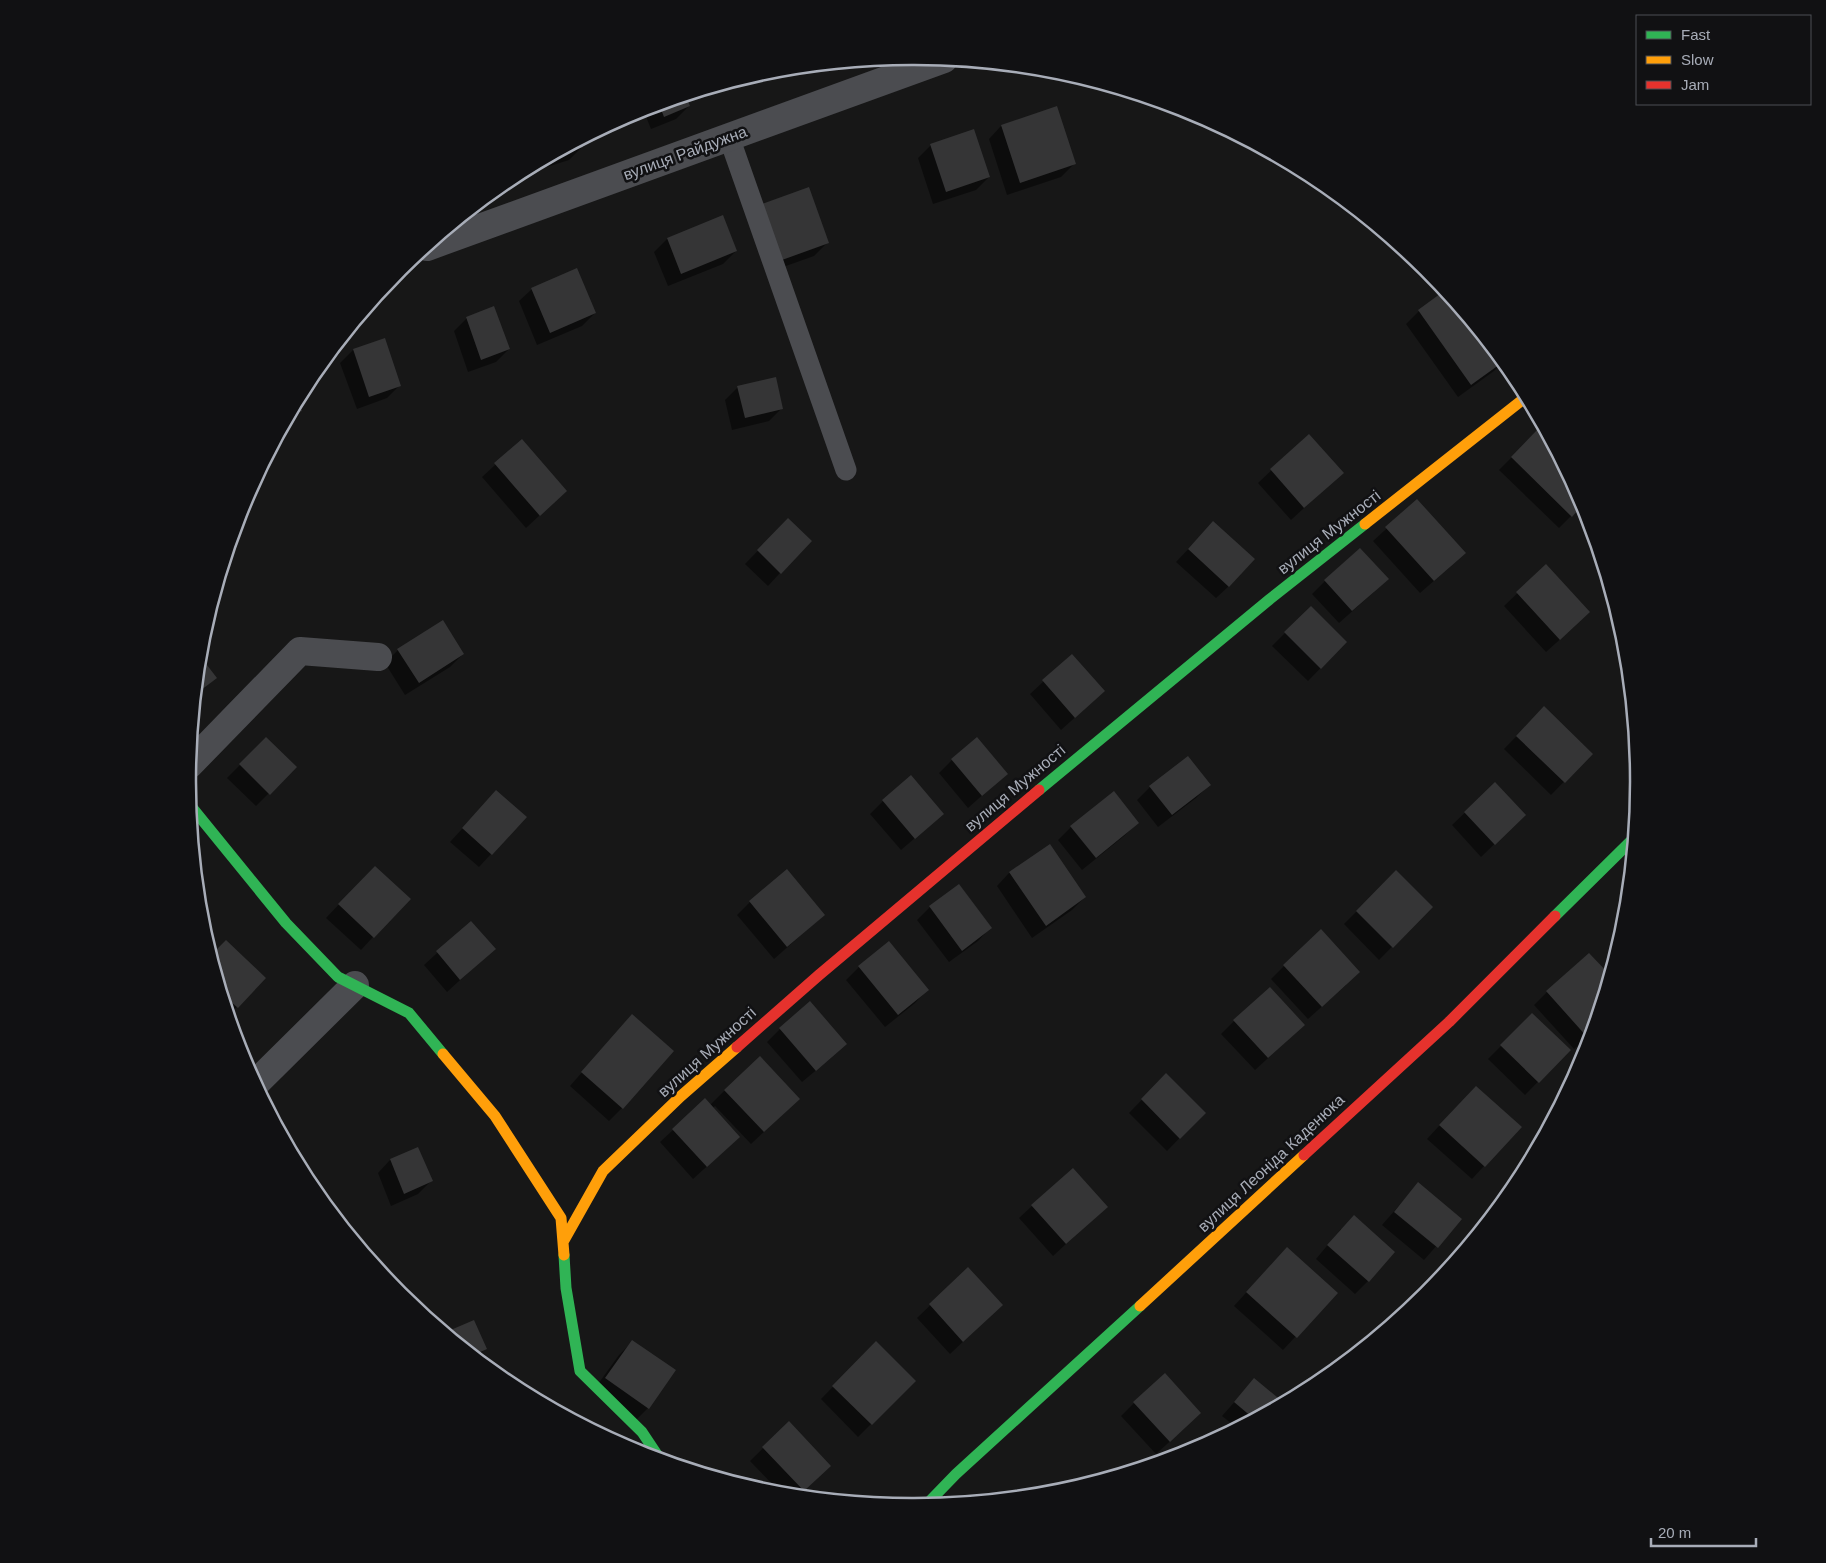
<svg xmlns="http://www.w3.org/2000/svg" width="1826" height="1563" font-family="Helvetica,sans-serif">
	<rect width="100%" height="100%" fill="#171717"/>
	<path fill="#0007" d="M685 96 689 106 676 119 651 129 643 109Z
		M1001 126 1074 164 1061 177 1007 195 989 139Z
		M580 141 582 147 569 160 531 172 529 168Z
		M931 145 989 177 976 190 933 204 918 158Z
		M808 189 827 243 814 256 769 272Z
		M667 239 736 251 723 264 668 286 654 252Z
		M532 289 595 313 582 326 537 345 519 301Z
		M1445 292 1503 362 1494 371 1458 397 1406 324 1419 311Z
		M467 318 509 349 496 362 468 372 454 331Z
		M353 350 400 385 387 398 357 409 340 363Z
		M738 387 782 408 769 421 732 430 725 400Z
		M297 402 301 411 285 425Z
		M1537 432 1553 449 1583 504 1559 528 1499 470Z
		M1309 435 1329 485 1291 520 1258 483Z
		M521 441 566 491 526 528 482 477Z
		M1417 501 1451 566 1420 593 1373 541Z
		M788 520 780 573 768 586 745 564Z
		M1213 523 1229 586 1216 598 1176 562Z
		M1546 566 1576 625 1546 652 1504 606Z
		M1325 581 1374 592 1339 623 1312 594Z
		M1311 607 1346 642 1308 681 1272 646Z
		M398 650 463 654 450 667 405 695 385 663Z
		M1072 655 1090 704 1061 730 1030 694Z
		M200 658 215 678 196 696Z
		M1544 708 1591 754 1551 795 1504 749Z
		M266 739 295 767 256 806 227 778Z
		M952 760 1006 774 968 808 939 773Z
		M1495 784 1511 828 1481 857 1452 825Z
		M1209 785 1196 798 1158 827 1137 800 1150 787Z
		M883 801 929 826 901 850 870 814Z
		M484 805 491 854 479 867 450 842Z
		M1137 823 1124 836 1082 870 1058 840 1071 827Z
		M1050 846 1085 897 1072 910 1032 938 997 886 1009 873Z
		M1396 872 1431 907 1379 960 1344 924Z
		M362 880 373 937 361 950 326 918Z
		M750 902 824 915 774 959 737 915Z
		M930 907 990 928 978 941 949 962 917 920Z
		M471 922 494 949 447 992 424 965Z
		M1621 935 1616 952 1610 946Z
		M212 956 264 978 229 1015Z
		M1284 966 1346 985 1308 1019 1271 979Z
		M859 967 927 990 915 1003 885 1027 846 980Z
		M1608 976 1590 1035 1574 1049 1534 1005 1547 992Z
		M1532 1015 1569 1050 1525 1095 1488 1059Z
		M1234 1021 1290 1038 1255 1070 1221 1034Z
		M620 1029 622 1108 609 1121 570 1086Z
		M780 1029 832 1057 802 1082 767 1042Z
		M1166 1075 1204 1113 1167 1151 1129 1113Z
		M725 1090 785 1112 751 1144 715 1106 713 1108 726 1149 693 1179 660 1142 673 1130 710 1105Z
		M1463 1100 1484 1166 1472 1179 1427 1139Z
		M418 1148 431 1181 418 1194 391 1206 378 1173 390 1160Z
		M1418 1184 1460 1219 1424 1260 1382 1225Z
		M1032 1206 1106 1207 1053 1256 1019 1218Z
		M1341 1229 1368 1281 1355 1294 1316 1259Z
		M1274 1262 1336 1293 1283 1350 1234 1306Z
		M968 1269 988 1318 950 1354 917 1318Z
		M447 1333 485 1349 477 1357Z
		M632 1342 648 1408 635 1421 593 1391 619 1355Z
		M876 1343 914 1381 858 1437 821 1399Z
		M1254 1380 1282 1403 1236 1427 1222 1416Z
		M1134 1403 1187 1426 1156 1454 1121 1416Z
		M789 1423 817 1478 799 1495 782 1494 750 1461Z"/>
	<path fill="#353536" d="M686 96 690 106 664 117 659 104Z
		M1057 106 1076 164 1020 183 1001 125Z
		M974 129 990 177 946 192 930 144Z
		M581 141 583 147 550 158V157Z
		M809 187 829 243 782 260 762 204Z
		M723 215 737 251 681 274 667 238Z
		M577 268 596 313 550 333 531 288Z
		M1444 291 1503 362 1471 385 1418 310Z
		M494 306 510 349 481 360 466 317Z
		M385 338 401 386 369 397 353 349Z
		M776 377 783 409 745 418 737 386Z
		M298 401 302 411 290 416Z
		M1537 430 1552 445 1583 504 1572 517 1511 457Z
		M1309 434 1344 473 1304 508 1270 469Z
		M522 439 567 491 540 516 494 463Z
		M1417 499 1466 553 1434 581 1385 527Z
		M788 518 812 541 781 574 757 550Z
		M1213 521 1255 559 1229 587 1188 549Z
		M1360 548 1389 579 1352 611 1324 580Z
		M1546 564 1590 612 1560 640 1516 592Z
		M1311 606 1347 642 1321 669 1284 632Z
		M443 620 464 654 419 683 397 649Z
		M1072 654 1105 691 1075 718 1042 680Z
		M200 656 217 678 196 694Z
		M1544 706 1593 754 1565 783 1516 736Z
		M266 737 297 767 270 795 239 764Z
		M977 737 1008 774 982 796 951 759Z
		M1188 756 1211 785 1172 815 1149 786Z
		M911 775 944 814 915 839 882 800Z
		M1495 782 1526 815 1495 845 1464 812Z
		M496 790 527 817 492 855 462 828Z
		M1114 791 1139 823 1096 858 1070 826Z
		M1050 844 1086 897 1046 926 1009 872Z
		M375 866 411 899 374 938 338 904Z
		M787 869 825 915 787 947 749 901Z
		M1396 870 1433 907 1393 948 1356 911Z
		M959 884 992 928 962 951 929 906Z
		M471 921 496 949 460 980 436 951Z
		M1321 929 1360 972 1322 1007 1283 965Z
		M226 940 266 978 238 1008 223 995 211 955Z
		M889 941 929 990 898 1015 858 966Z
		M1589 953 1609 974 1590 1035 1588 1038 1546 991Z
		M1270 987 1305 1025 1268 1058 1233 1020Z
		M810 1001 847 1044 816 1071 779 1028Z
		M1532 1013 1571 1050 1539 1083 1500 1045Z
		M632 1014 674 1051 623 1109 581 1072Z
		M760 1056 800 1099 764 1132 724 1090Z
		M1166 1073 1206 1113 1180 1139 1141 1099Z
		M1476 1086 1522 1127 1485 1167 1439 1125Z
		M705 1098 740 1137 707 1167 672 1129Z
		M418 1147 433 1181 404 1194 390 1159Z
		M1073 1168 1108 1207 1066 1244 1031 1205Z
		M1418 1182 1462 1219 1438 1248 1394 1212Z
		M1354 1215 1395 1252 1369 1282 1327 1245Z
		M1287 1247 1338 1293 1297 1338 1246 1292Z
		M968 1267 1003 1305 963 1342 929 1304Z
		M474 1320 487 1349 474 1355 446 1332Z
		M632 1340 676 1370 649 1409 605 1378Z
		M876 1341 916 1381 872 1425 832 1386Z
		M1165 1373 1201 1413 1170 1442 1133 1402Z
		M1254 1378 1283 1402 1253 1418 1234 1402Z
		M789 1421 831 1466 804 1491 762 1447Z"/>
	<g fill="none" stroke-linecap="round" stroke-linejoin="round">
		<path stroke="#4b4c50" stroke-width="21" d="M729 137 846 470"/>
		<path stroke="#4b4c50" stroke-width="28" d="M427 247 944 59
			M189 765 300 651 378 657
			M256 1083 355 985"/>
		<path stroke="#30b455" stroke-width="11" d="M1039 790 1270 599 1365 524
			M190 805 286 923 338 977 409 1013 443 1054
			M1555 916 1633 839
			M564 1255 566 1288 580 1371 642 1432 660 1459
			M925 1506 956 1474 1140 1306"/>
		<path stroke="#ff9f0a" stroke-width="11" d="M1365 524 1526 397
			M443 1054 495 1116 561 1218 564 1255
			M563 1242 603 1171 681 1096 737 1047
			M1140 1306 1304 1155"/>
		<path stroke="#e5322d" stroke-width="11" d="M737 1047 819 975 1039 790
			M1304 1155 1449 1022 1555 916"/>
	</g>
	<g text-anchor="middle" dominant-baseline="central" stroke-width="5" stroke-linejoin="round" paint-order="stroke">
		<g font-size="16" fill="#a8adb8" stroke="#111113">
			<text transform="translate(685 153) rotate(-20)">вулиця Райдужна</text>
			<text transform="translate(1329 532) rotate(-38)">вулиця Мужності</text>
			<text transform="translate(1015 788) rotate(-40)">вулиця Мужності</text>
			<text transform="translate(707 1052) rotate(-42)">вулиця Мужності</text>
			<text transform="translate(1271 1163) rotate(-43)">вулиця Леоніда Каденюка</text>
		</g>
	</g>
	<path d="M0 0H1826V1563H0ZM912 65H914A716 716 0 0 1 1630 781V782A716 716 0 0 1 914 1498H912A716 716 0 0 1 196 782V781A716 716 0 0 1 912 65Z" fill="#111113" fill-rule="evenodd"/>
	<path fill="none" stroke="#a8adb8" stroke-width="2.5" d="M912 65H914A716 716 0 0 1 1630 781V782A716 716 0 0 1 914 1498H912A716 716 0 0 1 196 782V781A716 716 0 0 1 912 65Z"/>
	<rect x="1636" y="15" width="175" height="90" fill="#111113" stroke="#4d4f55"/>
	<rect x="1646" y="31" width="25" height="8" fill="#30b455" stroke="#4d4f55"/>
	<text x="1681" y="40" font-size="15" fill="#a8adb8">Fast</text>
	<rect x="1646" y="56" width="25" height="8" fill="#ff9f0a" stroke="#4d4f55"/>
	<text x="1681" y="65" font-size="15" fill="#a8adb8">Slow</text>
	<rect x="1646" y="81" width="25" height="8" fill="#e5322d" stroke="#4d4f55"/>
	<text x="1681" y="90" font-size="15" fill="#a8adb8">Jam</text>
	<path d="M1651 1538v8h105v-8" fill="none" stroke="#a8adb8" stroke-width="2.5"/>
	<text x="1658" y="1538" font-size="15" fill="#a8adb8" stroke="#111113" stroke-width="4" paint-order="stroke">20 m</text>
</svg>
